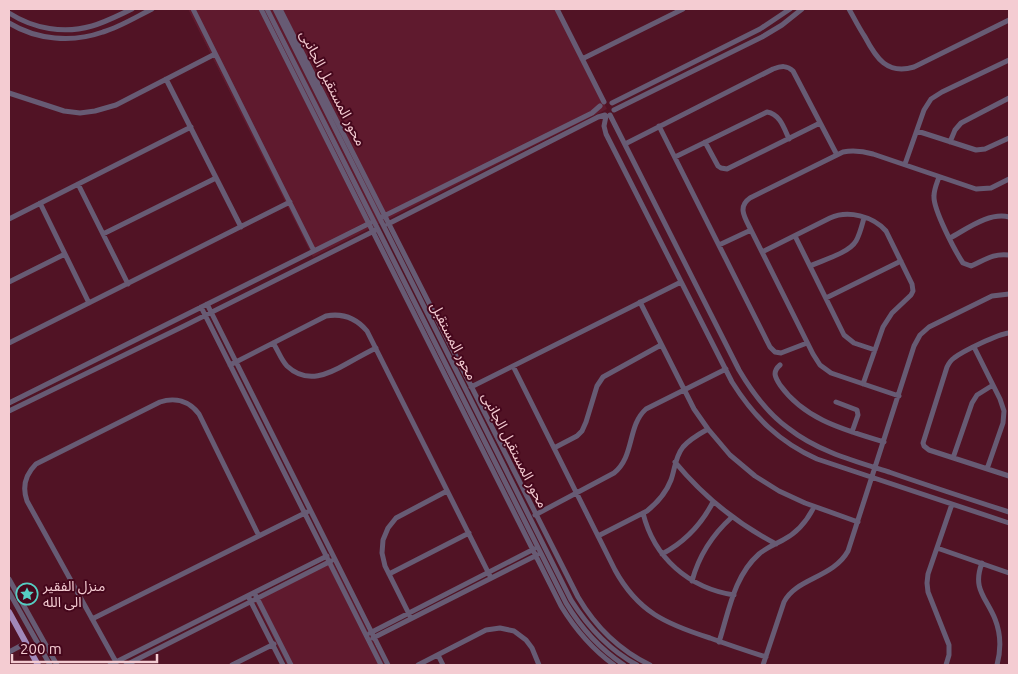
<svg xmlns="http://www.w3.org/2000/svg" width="1018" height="674" font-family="Ubuntu,'Noto Sans Arabic',sans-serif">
	<rect width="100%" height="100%" fill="#511325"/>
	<path fill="#5f1a2e" d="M188 9H555L607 109 313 257Z
		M331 558 385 665H287L253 598Z"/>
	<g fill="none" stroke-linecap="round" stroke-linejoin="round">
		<path stroke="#675b74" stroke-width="5" d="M193 9 314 251
			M261 9 561 606C575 629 592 649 614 665
			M267 9 566 603C581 628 600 649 624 665
			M275 9 571 600C588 627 609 650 637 665
			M280 9 578 597C595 626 619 650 650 665
			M557 9 604 102
			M849 9C854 18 859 28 865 37 876 58 887 75 914 67L1009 20
			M9 13C34 29 64 34 92 26 106 22 119 15 132 9
			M9 23C37 40 72 43 103 32 120 27 136 17 152 9
			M582 59 683 9
			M166 79 241 227
			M9 93 64 111 80 113 95 111 116 105 215 54
			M612 103 760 29 790 9
			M614 110 762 37 782 25 802 9
			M610 115 739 370C752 392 767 413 788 428 817 451 854 461 889 472 929 486 969 499 1009 512
			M606 116 604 126 606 134 732 382C754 417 779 442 817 459L1009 523
			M659 126 770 347 775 352 781 353 807 343
			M917 131 976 150 985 149 1009 138
			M705 142 718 166 721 168 727 169 820 123
			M950 142 955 130 961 123 1009 98
			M625 144 773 69C781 66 787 65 793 71L837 155
			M675 157 767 112C780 114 784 128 789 139
			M905 164 924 110 931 99 942 92 1009 60
			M939 177C937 183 934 189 934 196 933 209 955 251 963 263L971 266C985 260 993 253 1009 255
			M78 184 128 284
			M40 203 89 303
			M382 217 592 113 600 106
			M9 219 191 127
			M388 224 598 117 605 115
			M103 234 216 178
			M795 236 844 335 854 343 875 350
			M950 238C967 229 989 212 1009 217
			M719 245 751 230
			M762 252 830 218C848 210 873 216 886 231L912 284 913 291 911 295 892 313 883 327 863 384
			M810 266C823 260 849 253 856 241 860 234 862 225 864 218
			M9 282 65 254
			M826 298 901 261
			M640 302 694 409 708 429 730 455 755 476 779 491 805 503 858 522
			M207 304 388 665
			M201 307 381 665
			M1009 333C998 334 963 351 954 358 951 360 949 363 947 367L923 443 924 446 929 450 1009 476
			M9 343 290 202
			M273 343C278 350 281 360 287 366 307 385 329 374 348 363 357 358 366 353 376 348
			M974 347 1000 399 1004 411 1003 423 987 469
			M230 365 326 316C342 313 356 318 367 331L491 578
			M780 365C772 372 775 377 780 385 805 420 845 430 884 442
			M513 366 615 570C638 612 666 624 710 638 729 645 747 651 766 657
			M471 387 681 282
			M899 396 831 373 820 365 813 354 751 230C745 218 737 207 750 198L843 152C854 150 862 151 873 154L976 189 991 188 1009 179
			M836 402 857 410 858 415 852 432
			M9 403 370 223
			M9 411 182 327 376 230
			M554 448 577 436 582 431 586 422 597 386 603 377 661 345
			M953 458 972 403 977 395 993 385
			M675 462C703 496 736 523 776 544
			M643 513C654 558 689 588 734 595
			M535 515 614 473C635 456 627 426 646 409L726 369
			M598 536 647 511C657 503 666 493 671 480 675 469 675 457 683 447 689 440 699 434 708 429
			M937 548 1009 573
			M662 554C685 542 701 525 713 502
			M982 563C972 589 986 597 995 619 1001 634 1001 650 997 665
			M389 574 469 533
			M9 579 57 665
			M692 581C699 555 712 535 732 517
			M9 592 50 665
			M256 596 291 665
			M249 598 283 665
			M410 616 385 566 382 553 383 540 388 528 396 518 447 491
			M92 619 307 512
			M370 633 534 549
			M373 638 537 555
			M719 642C729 611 734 576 759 554 766 548 774 545 783 540 797 533 807 521 814 507
			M9 652 26 643
			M438 655 443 665
			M116 662 27 501C22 487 26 474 36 464L160 402C175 397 189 401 199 414L259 536
			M110 665 327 556
			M126 665 331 561
			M232 665 274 644
			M418 665 486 630 500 628 514 631 526 640 532 648 539 665
			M763 665 784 602C796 578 833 578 848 551L914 346 920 335 929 327 992 296 1009 294
			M946 665 949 655V645L928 592 927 583 928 574 952 504"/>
		<path stroke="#a188ba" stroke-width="6" d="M9 612 38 665"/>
	</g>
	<defs>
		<g id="sight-ring" transform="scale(1.125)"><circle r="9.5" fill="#45071c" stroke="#56cec3" stroke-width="1.5"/><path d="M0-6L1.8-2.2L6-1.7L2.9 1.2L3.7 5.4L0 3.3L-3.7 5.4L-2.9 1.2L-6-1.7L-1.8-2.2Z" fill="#56cec3"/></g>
	</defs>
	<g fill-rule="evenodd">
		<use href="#sight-ring" x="27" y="594"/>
	</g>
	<g text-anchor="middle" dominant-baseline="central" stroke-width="4" stroke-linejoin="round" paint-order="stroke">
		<g font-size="14" fill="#f4ccd2" stroke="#45071c">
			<text transform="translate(333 88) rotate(63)">محور المستقبل الجانبى</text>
			<text transform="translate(454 341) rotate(63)">محور المستقبل</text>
			<text transform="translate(515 450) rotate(63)">محور المستقبل الجانبى</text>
		</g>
		<g font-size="14" fill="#f4ccd2" stroke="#45071c" text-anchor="start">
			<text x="43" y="586">منزل الفقير<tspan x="43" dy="16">الى الله</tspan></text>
		</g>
	</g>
	<rect width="1018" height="674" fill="none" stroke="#f4ccd2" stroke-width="20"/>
	<path d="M12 654v8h145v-8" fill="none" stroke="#f4ccd2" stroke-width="2.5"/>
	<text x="20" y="654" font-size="15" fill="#f4ccd2" stroke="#45071c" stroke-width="4" paint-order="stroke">200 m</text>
</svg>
